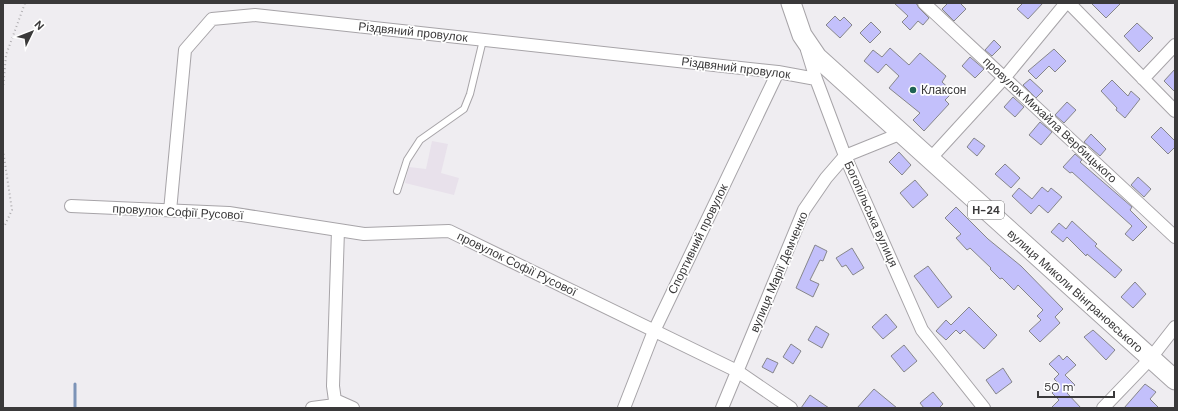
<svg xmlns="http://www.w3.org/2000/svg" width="1178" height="411" font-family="'DM Sans',sans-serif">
	<rect width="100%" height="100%" fill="#efedf1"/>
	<path fill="#e8e1eb" d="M432 141 448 144 441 173 459 178 454 195 405 183 409 167 426 169Z"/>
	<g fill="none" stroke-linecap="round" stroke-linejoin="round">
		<path stroke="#7c93b7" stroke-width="3" d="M75 408V384"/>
	</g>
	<path fill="#c3c0fb" stroke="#86868a" d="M894 3H916L919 8 929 18 923 25 918 21 910 30 902 22 908 16Z
		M948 3H960L966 9 954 21 942 9Z
		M1023 3H1043L1028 19 1017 9Z
		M1091 3H1121L1106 18Z
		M835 16 840 21 844 17 852 25 840 38 826 25Z
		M871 22 881 32 870 43 860 33Z
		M1137 23 1153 38 1139 52 1124 36Z
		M994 40 1001 47 992 56 985 50Z
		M890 48 909 65 920 53 946 76 942 82 953 92 945 100 949 104 924 131 913 120 920 113 889 88 899 76 886 64 878 73 864 61 873 50 882 57Z
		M1054 49 1066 61 1055 72 1049 66 1036 79 1028 71Z
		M970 57 984 69 975 78 962 66Z
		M1175 69V92L1164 81Z
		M1030 79 1043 91 1036 98 1023 85Z
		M1112 80 1128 96 1131 91 1140 99 1125 118 1116 110 1117 108 1101 91Z
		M1013 97 1024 107 1015 117 1004 107Z
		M1067 102 1076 110 1064 123 1055 115Z
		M1040 122 1052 132 1041 145 1029 135Z
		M1161 127 1175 141V147L1168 154 1151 137Z
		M1091 134 1106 149 1100 156 1084 142Z
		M974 138 985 146 977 156 967 147Z
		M899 152 911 165 902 175 889 162Z
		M1075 154 1082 160 1080 162 1132 207 1130 210 1147 227 1133 241 1125 234 1132 226 1072 172 1070 173 1063 167Z
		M1005 164 1020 178 1011 188 995 174Z
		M1138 177 1151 189 1144 197 1131 185Z
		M915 180 928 195 913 208 900 193Z
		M1042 187 1048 192 1051 188 1062 197 1048 213 1039 205 1031 214 1012 196 1019 188 1032 199Z
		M956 207 988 239 1021 266 1063 309 1055 317 1060 323 1040 342 1029 331 1041 320 1037 316 1043 310 1018 285 1014 290 1002 278 1000 279 990 269 991 268 970 248 967 250 956 238 961 234 945 218Z
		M1072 221 1097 244 1095 246 1122 270 1115 278 1087 254 1086 256 1067 237 1063 242 1051 232 1059 223 1066 229Z
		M815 245 827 251 823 261 820 260 810 280 819 284 813 297 796 288Z
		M852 248 864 268 853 275 846 265 842 267 836 258Z
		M928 266 952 297 938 308 914 276Z
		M1135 282 1146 294 1133 308 1121 297Z
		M969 307 997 335 984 349 964 330 960 334 956 330 946 340 936 331 946 320 951 325Z
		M886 314 897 327 883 339 872 327Z
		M816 326 829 334 822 348 808 340Z
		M1093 330 1115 350 1106 360 1084 337Z
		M791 344 801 351 793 364 783 357Z
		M904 345 917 361 904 372 891 356Z
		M1059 355 1063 360 1067 356 1076 365 1065 375 1075 385 1067 393 1081 408H1051L1059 400 1052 393 1060 385 1054 379 1059 374 1049 364Z
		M767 358 778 363 773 373 762 367Z
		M1003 368 1012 382 996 394 986 380Z
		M1145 384 1156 392 1150 399 1159 408H1124Z
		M874 389 897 408H857Z
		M933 392 943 404 939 408H924L920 403Z
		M810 395 829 408H801Z"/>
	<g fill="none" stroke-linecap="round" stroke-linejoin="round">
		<g stroke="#a7a4a8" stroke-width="8">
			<path id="service" d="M397 191 407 160 420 140 464 109 470 94 483 40"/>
		</g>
		<g stroke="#a7a4a8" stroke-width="14">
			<path id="minor" d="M924 3 1175 237
				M1069 3 1175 111
				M807 50 816 79 845 156 922 330 984 408
				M1143 79 1175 45
				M930 159 1005 77 1066 3
				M71 206 229 213 364 234 449 231 737 371 791 408
				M170 211 185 50 212 19 255 15 778 72 816 79
				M335 400 353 408
				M312 408 335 405
				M336 408 333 386 338 230
				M624 408 654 331 778 72
				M722 408 804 210 826 178 845 156 902 133
				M1103 408 1150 359 1175 327"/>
		</g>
		<g stroke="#a7a4a8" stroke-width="21">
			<path id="primary" d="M791 3 802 35 817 57 1175 380"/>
		</g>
		<path stroke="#aeacaf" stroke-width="2" stroke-dasharray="1 3" stroke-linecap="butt" d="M3 89 6 55 25 3
			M3 150 12 210 4 227"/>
		<use href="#service" stroke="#fff" stroke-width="6"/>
		<use href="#minor" stroke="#fff" stroke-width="12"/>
		<use href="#primary" stroke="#fff" stroke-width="19"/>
	</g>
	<circle fill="#206455" stroke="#fff" stroke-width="1.5" cx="913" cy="90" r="4"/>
	<g text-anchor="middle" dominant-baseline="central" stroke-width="3.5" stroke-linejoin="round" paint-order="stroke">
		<rect fill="#fff" stroke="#757475" stroke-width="1" x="968" y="201" width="36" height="18" rx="3"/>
		<g font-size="11" font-weight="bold" fill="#3a393a">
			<text x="986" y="210">Н-24</text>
		</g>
		<g font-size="12" fill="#3a393a" stroke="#fff">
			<text transform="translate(413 32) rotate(6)">Різдвяний провулок</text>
			<text transform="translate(736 68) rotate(7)">Різдвяний провулок</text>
			<text transform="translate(1050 120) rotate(43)">провулок Михайла Вербицького</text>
			<text transform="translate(178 212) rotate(3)">провулок Софії Русової</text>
			<text transform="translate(871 214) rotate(66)">Богопільська вулиця</text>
			<text transform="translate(698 239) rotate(-64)">Спортивний провулок</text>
			<text transform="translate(517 264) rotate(26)">провулок Софії Русової</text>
			<text transform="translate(779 272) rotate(-67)">вулиця Марії Демченко</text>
			<text transform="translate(1075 291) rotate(42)">вулиця Миколи Вінграновського</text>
		</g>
		<g font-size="12" fill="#3a393a" stroke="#fff" text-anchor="start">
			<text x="921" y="90">Клаксон</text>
		</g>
	</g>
	<rect width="1178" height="411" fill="none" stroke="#3a393a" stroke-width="8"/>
	<g transform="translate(32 32) rotate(47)" stroke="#ffffff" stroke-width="3" paint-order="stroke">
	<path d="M0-3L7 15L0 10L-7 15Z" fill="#3a393a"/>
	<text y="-6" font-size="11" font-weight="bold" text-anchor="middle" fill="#3a393a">N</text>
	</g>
	<path d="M1038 391v6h76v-6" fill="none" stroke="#3a393a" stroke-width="2"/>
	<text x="1044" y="391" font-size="12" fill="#3a393a" stroke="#ffffff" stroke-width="3" paint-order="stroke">50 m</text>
</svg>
